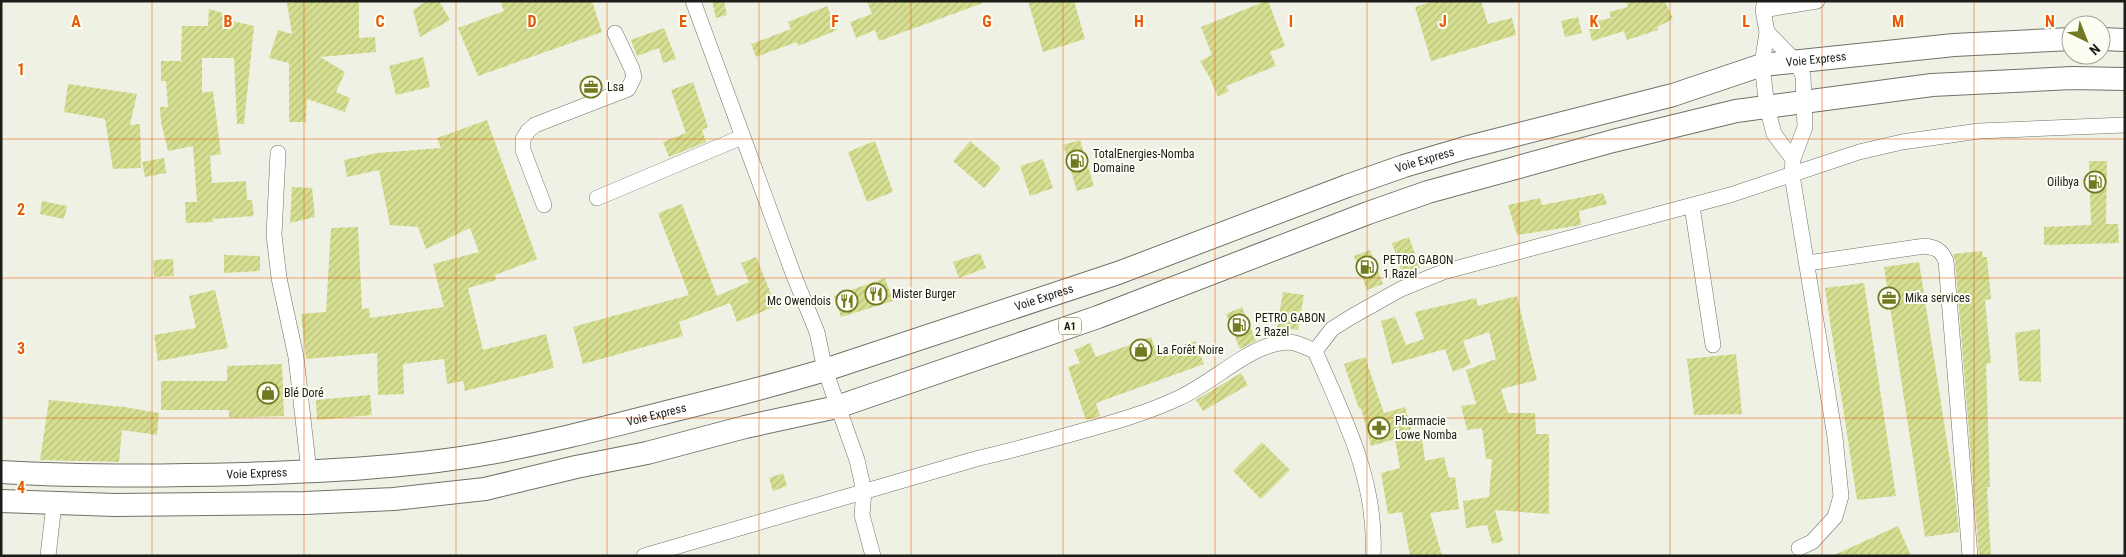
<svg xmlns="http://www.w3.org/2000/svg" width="2126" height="557" font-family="'Roboto Condensed',sans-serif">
	<defs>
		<pattern id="building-hatch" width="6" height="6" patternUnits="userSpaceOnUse" patternTransform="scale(1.25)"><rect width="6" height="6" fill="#d6df91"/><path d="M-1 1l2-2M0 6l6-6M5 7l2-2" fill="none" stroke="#b7bf7c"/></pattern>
	</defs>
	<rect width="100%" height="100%" fill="#eff1e5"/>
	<path fill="url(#building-hatch)" d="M301 1H359V38L375 37 376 52 320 57 345 72 336 92 350 98 345 112 307 99 306 122H289V63L269 58 278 30 292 34 287 3Z
		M427 1H439L450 20 420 37 413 10Z
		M500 1H592L602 32 478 76 458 28 504 11Z
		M712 1H724L727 15 716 18Z
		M867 1H982L983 3 879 41 875 30 856 38 850 22 872 14Z
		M1028 1H1074L1085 39 1043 52Z
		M1266 1H1268L1285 46 1270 52 1276 66 1226 86 1229 91 1218 97 1210 78 1200 61 1212 55 1201 27Z
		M1434 1H1481L1488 24 1512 18 1516 35 1431 61 1415 7Z
		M1626 1H1665L1673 19 1657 27 1658 30 1627 40 1624 31 1592 41 1588 23 1611 18 1609 12 1628 7Z
		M827 6 837 30 798 46 797 42 756 57 751 44 791 29 788 22Z
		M209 9 232 16V21L254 26 244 124H237L234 58H202V93L213 91 221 154 210 156 212 183 246 181 247 200H252L254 216 213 219V222L186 223 185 202H197L193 146 168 151 161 122 160 107H168L166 81H161V61H181L182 26H208Z
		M1578 17 1582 33 1565 37 1561 21Z
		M664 28 676 59 663 63 659 48 637 56 631 40Z
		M423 57 430 87 396 95 389 66Z
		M693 82 708 127 702 130 706 142 669 157 663 142 686 133 671 90Z
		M68 84 137 94 130 125 140 124 141 168 113 169 105 119 64 112Z
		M487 120 537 259 495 275 496 280 468 288 483 350 546 334 554 368 465 391 463 381 447 384 444 359 403 364 404 394 378 395 377 353 306 359 301 314 326 312 331 228 358 227 362 309 369 308 370 318 444 307 433 264 479 252 470 228 426 249 418 227 390 225 379 170 347 177 344 160 377 153 441 148 437 138Z
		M1080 140 1094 186 1077 191 1063 145Z
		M875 141 893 192 867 202 848 152Z
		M970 141 1001 168 984 188 953 161Z
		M164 158 166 173 145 177 142 162Z
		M1043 159 1053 188 1030 196 1020 166Z
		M2089 161H2107L2106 224H2118L2119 243 2044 245V227L2091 225Z
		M292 187 312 188 315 217 290 223Z
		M1603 193 1607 204 1579 211 1581 225 1517 235 1508 205 1540 198 1542 205Z
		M42 201 67 206 64 219 40 214Z
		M682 204 717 296 749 282 741 263 756 257 776 306 737 322 730 303 679 322 683 336 583 364 573 327 689 295 658 213Z
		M1409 237 1420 268 1402 274 1392 243Z
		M1370 250 1383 284 1367 290 1354 256Z
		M1982 251 1983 257H1987L1991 299 1985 300 1991 363 1986 364 1990 487H1987L1991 556H1979L1955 260 1953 254Z
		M980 253 986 268 959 278 953 262Z
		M224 255 260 256V271L224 273Z
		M173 259 174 276 154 277 153 260Z
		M1919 262 1955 493 1959 532 1925 537 1884 267Z
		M885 278 893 301 841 317 834 296Z
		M1864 283 1896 496 1857 500 1825 288Z
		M215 290 228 348 158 361 154 335 196 328 189 296Z
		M1283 292 1304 295 1298 330 1277 327Z
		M1517 296 1537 380 1501 389 1508 413H1535L1536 434H1549V514L1495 510 1503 541 1492 544 1487 525 1466 528 1463 501 1489 497 1492 459H1486L1482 428 1467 430 1461 406 1476 404 1466 370 1496 359 1489 332 1463 341 1471 364 1453 372 1445 349 1392 364 1381 321 1395 317 1406 345 1424 339 1415 312 1476 298 1478 306Z
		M1242 307 1256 341 1240 349 1226 314Z
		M2040 329 2041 382 2019 381 2015 333Z
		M1151 337 1157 354 1195 341 1204 364 1096 403 1100 416 1086 420 1068 367 1080 363 1074 350 1090 343 1096 357Z
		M1736 354 1742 414 1694 415 1687 359Z
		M1365 357 1384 413 1405 407 1414 440 1422 439 1425 461 1444 457 1449 478 1455 477 1459 509 1430 513 1442 556H1410L1402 512 1388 514 1381 473 1400 468 1395 439 1371 446 1361 408 1359 409 1344 364Z
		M282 364 284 416 229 418V410H161V381H227V366Z
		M1241 373 1248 385 1203 411 1196 400Z
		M370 395 372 415 317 420 316 400Z
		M49 400 124 407 159 413 157 435 122 430 119 462 40 460Z
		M1262 442 1290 470 1261 499 1233 471Z
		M783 473 787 486 773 491 769 478Z
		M1898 526 1911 556H1832Z"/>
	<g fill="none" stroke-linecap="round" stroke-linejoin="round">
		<g stroke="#707267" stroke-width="16">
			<path id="minor" d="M693 1 794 276 817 332 825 370 857 460 864 491 862 515 873 556
				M1765 1 1763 10 1767 32 1762 65 1767 107 1774 134 1793 159
				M1763 10 1817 1
				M1767 32 1797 63 1803 76 1805 127 1793 159 1792 175 1835 437 1841 496 1835 517 1812 542 1799 548
				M278 153 274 235 279 278 296 357 309 472
				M597 198 742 137
				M544 205 523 150V139L528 131 535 125 628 89 634 77 632 69 615 33
				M1692 206 1713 345
				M1808 263 1925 246C1937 248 1941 250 1946 261L1970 556
				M1315 351 1332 329 1351 317 1401 289 1443 272 1730 195 1859 152 1902 142 1979 131 2125 125
				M48 556 54 504
				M644 556 979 458C1015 450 1050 440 1086 430 1118 421 1149 412 1179 398 1209 384 1241 354 1271 345 1291 339 1297 343 1315 351 1344 418 1377 480 1373 556"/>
		</g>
		<g stroke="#707267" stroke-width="24">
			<g id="highway">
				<path d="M2101 39 2125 40"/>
				<path id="s1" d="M1 472C82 477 164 476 244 474 322 471 402 468 479 455 542 444 604 428 667 412 720 399 772 386 825 370L1118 273 1347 186 1404 166 1465 148 1673 95 1762 65 1954 45 2071 39"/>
				<path d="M1 501 115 505 305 503 394 499 485 489 576 467 647 453 745 427 837 407 1098 317 1368 213 1428 192 1613 141 1736 111 1932 85 2072 78 2125 79"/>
			</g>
		</g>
		<use href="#minor" stroke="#fff" stroke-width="15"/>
		<use href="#highway" stroke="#fff" stroke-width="22"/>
	</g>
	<path fill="none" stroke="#e8590c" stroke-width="1" stroke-opacity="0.55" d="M152 1V556M304 1V556M456 1V556M607 1V556M759 1V556M911 1V556M1063 1V556M1215 1V556M1367 1V556M1519 1V556M1670 1V556M1822 1V556M1974 1V556M1 139H2125M1 278H2125M1 418H2125"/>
	<defs>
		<g id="office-ring" transform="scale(1.125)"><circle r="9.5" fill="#fcfef2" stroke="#727922" stroke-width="1.5"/><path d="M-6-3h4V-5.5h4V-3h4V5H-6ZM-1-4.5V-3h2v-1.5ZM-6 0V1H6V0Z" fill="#727922"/></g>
		<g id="fuel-ring" transform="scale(1.125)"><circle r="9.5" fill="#fcfef2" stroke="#727922" stroke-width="1.5"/><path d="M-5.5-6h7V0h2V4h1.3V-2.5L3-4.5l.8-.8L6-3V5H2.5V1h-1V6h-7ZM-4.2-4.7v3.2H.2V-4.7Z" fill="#727922"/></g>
		<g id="restaurant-ring" transform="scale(1.125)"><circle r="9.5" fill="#fcfef2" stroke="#727922" stroke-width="1.5"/><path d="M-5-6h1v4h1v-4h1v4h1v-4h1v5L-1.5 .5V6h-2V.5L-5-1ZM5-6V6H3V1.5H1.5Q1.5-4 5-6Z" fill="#727922"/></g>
		<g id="shop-ring" transform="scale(1.125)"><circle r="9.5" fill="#fcfef2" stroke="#727922" stroke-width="1.5"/><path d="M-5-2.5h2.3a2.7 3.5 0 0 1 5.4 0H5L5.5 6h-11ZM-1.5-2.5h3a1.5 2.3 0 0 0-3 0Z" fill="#727922"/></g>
		<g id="pharmacy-ring" transform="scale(1.125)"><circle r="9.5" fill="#fcfef2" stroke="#727922" stroke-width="1.5"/><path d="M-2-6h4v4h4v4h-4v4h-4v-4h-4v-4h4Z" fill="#727922"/></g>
	</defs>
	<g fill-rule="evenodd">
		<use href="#office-ring" x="591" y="87"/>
		<use href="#fuel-ring" x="1077" y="161"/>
		<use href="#fuel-ring" x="2095" y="182"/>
		<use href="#fuel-ring" x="1367" y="267"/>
		<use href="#restaurant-ring" x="876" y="294"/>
		<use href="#office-ring" x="1889" y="298"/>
		<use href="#restaurant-ring" x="847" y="301"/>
		<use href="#fuel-ring" x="1239" y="325"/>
		<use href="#shop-ring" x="1141" y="350"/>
		<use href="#shop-ring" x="268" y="393"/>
		<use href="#pharmacy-ring" x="1379" y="428"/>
	</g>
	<g text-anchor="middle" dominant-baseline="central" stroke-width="4" stroke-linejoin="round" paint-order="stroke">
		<rect fill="#fcfef2" stroke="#5f6059" stroke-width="1" x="1059" y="317.5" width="22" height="17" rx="4"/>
		<g font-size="11" font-weight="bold" fill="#1c1c18">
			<text x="1070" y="326">A1</text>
		</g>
		<g font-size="12" fill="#1c1c18" stroke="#fcfef2">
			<text stroke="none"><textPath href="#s1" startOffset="1876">Voie Express</textPath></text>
			<text stroke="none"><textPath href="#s1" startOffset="1471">Voie Express</textPath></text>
			<text stroke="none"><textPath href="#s1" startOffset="1066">Voie Express</textPath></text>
			<text stroke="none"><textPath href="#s1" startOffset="661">Voie Express</textPath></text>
			<text stroke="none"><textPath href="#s1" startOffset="256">Voie Express</textPath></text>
		</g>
		<g font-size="12" fill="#1c1c18" stroke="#fcfef2" text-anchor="start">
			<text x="607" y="87">Lsa</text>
			<text x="1093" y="154">TotalEnergies-Nomba<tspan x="1093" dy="14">Domaine</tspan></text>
			<text x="2079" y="182" text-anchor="end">Oilibya</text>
			<text x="1383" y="260">PETRO GABON<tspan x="1383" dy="14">1 Razel</tspan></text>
			<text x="892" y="294">Mister Burger</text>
			<text x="1905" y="298">Mika services</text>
			<text x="831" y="301" text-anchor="end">Mc Owendois</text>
			<text x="1255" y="318">PETRO GABON<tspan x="1255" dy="14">2 Razel</tspan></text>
			<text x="1157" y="350">La Forêt Noire</text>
			<text x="284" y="393">Blé Doré</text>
			<text x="1395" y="421">Pharmacie<tspan x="1395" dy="14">Lowe Nomba</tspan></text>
		</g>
	</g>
	<g font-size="16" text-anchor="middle" font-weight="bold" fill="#e8590c" stroke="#fcfef2" stroke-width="4" stroke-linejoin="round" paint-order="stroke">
		<text x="76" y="27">A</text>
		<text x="228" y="27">B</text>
		<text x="380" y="27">C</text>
		<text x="532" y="27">D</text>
		<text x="683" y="27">E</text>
		<text x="835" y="27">F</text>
		<text x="987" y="27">G</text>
		<text x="1139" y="27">H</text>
		<text x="1291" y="27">I</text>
		<text x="1443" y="27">J</text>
		<text x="1594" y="27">K</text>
		<text x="1746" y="27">L</text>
		<text x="1898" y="27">M</text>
		<text x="2050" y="27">N</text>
		<text x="21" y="75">1</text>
		<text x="21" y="215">2</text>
		<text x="21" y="354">3</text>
		<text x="21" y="493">4</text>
	</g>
	<rect width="2126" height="557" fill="none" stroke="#1c1c18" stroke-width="5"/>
	<g transform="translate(2086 40) rotate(137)"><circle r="24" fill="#fcfef2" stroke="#a2a49b"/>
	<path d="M0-4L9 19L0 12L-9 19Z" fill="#727922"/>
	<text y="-8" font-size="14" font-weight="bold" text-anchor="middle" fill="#1c1c18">N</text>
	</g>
</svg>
